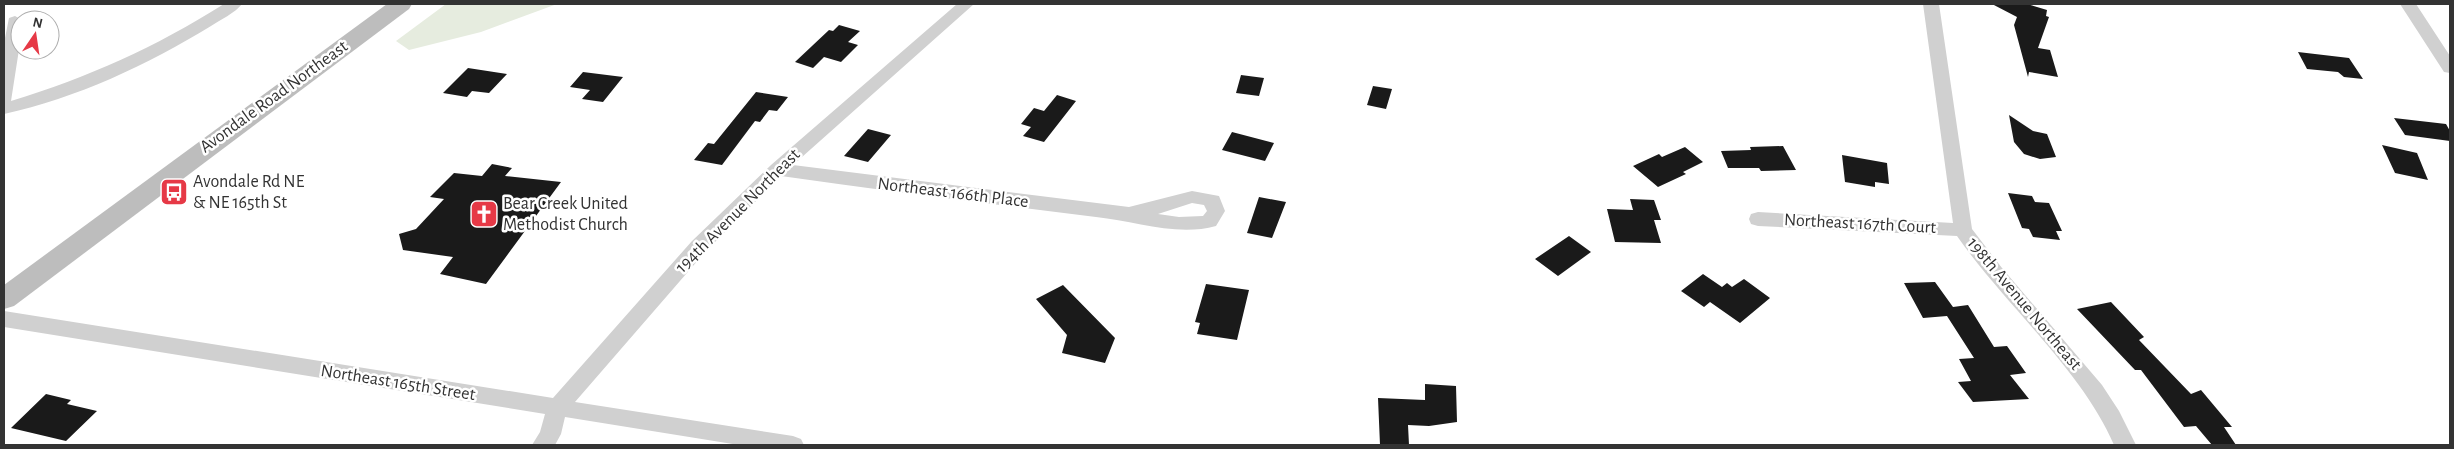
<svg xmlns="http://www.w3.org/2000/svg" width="2454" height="449" font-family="'Alegreya Sans',sans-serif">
	<rect width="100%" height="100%" fill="#fff"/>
	<path fill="#e6ecdf" d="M446 4H557L481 32 409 50 396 41Z"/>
	<path fill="#1a1a1a" d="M1992 4H2027L2047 10 2046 16 2049 17 2038 48 2050 50 2058 77 2029 72 2028 77 2014 25 2017 17Z
		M839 25 860 31 848 42 858 45 841 62 824 57 813 68 795 62 829 30 833 31Z
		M2298 52 2349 58 2363 79 2344 77 2338 72 2307 69Z
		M468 68 507 74 489 93 472 91 467 97 443 93Z
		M583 72 623 77 603 102 582 99 590 90 570 87Z
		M1241 75 1264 78 1259 96 1236 93Z
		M1373 86 1392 89 1386 109 1367 105Z
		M756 92 788 97 777 111 769 110 760 122 755 121 722 165 694 160 708 143 714 144Z
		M1057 95 1076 101 1044 142 1023 136 1031 127 1021 124 1034 108 1044 111Z
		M2009 115 2033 131 2047 134 2056 157 2040 159 2024 154 2014 142Z
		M2394 118 2446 124 2450 131V141L2405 135Z
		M868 129 891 135 868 162 844 156Z
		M1232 132 1274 143 1265 161 1222 150Z
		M2382 145 2417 153 2428 180 2395 173Z
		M1783 146 1796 170 1761 171 1759 168H1728L1721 151 1751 150 1750 147Z
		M1685 147 1703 162 1683 172 1686 174 1658 187 1633 166 1659 154 1662 157Z
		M1842 155 1887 163 1889 184 1875 182V187L1845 182Z
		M492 164 512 168 505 176 561 182 486 284 440 274 453 257 403 250 399 234 416 229 444 199 430 197 454 173 482 176Z
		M2008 193 2032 196 2035 202 2049 203 2062 231H2056L2060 240 2033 237 2029 229 2022 228Z
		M1259 197 1286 202 1272 238 1247 233Z
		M1630 199 1654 200 1661 220H1654L1661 243 1615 242 1607 209 1633 210Z
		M1569 236 1591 252 1558 276 1535 259Z
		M1703 274 1722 287 1727 283 1732 287 1744 279 1770 298 1740 323 1710 302 1704 307 1681 291Z
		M1935 282 1953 307 1968 305 1994 347 2007 346 2026 373 2010 375 2029 399 1973 402 1958 382 1971 381 1959 359 1974 358 1947 316 1923 318 1904 283Z
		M1206 284 1249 290 1237 340 1197 334 1200 323 1195 322Z
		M1063 285 1115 338 1105 363 1062 353 1067 335 1036 299Z
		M2111 302 2144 337 2139 340 2191 394 2201 390 2232 427H2224L2236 445H2212L2196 426 2184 427 2141 370H2135L2077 309Z
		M1425 384 1456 386 1457 422 1429 426 1408 425 1409 445H1380L1378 398 1425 400Z
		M46 394 71 400 67 404 97 411 66 441 11 428Z"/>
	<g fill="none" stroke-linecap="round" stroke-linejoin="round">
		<path fill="#d0d0d0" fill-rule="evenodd" d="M224 4H242C235 13 220 20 211 26 147 65 77 98 4 114V43L9 18 15 16 22 20H20V43L11 101C89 77 154 48 224 4Z
			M957 4H974L793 165 1129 207 1192 191 1219 196 1225 211 1216 226C1177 237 1135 221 1096 217 991 204 886 191 781 176L706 251 575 402 793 436 801 439 804 445H739L565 417 561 434 555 445H532L540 432 545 414 4 327V311L553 398 692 241 771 165ZM1192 203 1204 205 1207 211 1203 216 1179 217 1158 214Z
			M1923 4H1939L1972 229 2002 268 2102 385 2119 411 2136 445H2114C2082 370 2005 305 1957 236L1758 226 1751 224 1749 219 1751 214 1758 212 1953 223Z
			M2400 4H2416L2450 56V73L2444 72Z"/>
		<path fill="#bdbdbd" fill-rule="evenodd" d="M387 4H412L409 9 14 306 4 309V285Z"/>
	</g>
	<defs>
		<g id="bus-square" transform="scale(1.4375)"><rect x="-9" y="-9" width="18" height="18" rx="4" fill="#e63946" stroke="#fff"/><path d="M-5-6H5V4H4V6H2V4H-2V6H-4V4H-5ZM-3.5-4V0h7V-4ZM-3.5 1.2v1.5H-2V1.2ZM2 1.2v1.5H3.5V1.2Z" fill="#fff"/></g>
		<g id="church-square" transform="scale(1.4375)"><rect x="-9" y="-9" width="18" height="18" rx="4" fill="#e63946" stroke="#fff"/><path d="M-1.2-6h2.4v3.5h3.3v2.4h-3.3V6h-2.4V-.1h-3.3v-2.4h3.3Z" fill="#fff"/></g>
	</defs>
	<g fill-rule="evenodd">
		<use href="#bus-square" x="174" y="192"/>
		<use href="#church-square" x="484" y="214"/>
	</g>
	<g text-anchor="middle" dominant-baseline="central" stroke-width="5" stroke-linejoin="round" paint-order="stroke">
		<g font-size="18" fill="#333" stroke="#fff">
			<text transform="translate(274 97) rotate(-36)">Avondale Road Northeast</text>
			<text transform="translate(953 193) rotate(7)">Northeast 166th Place</text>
			<text transform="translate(738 211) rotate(-45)">194th Avenue Northeast</text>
			<text transform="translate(1860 224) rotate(3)">Northeast 167th Court</text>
			<text transform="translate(2024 304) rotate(50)">198th Avenue Northeast</text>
			<text transform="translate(398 383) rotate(9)">Northeast 165th Street</text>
		</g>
		<g font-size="18" fill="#333" stroke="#fff" text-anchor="start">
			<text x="193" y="182">Avondale Rd NE<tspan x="193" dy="21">&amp; NE 165th St</tspan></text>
			<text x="503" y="204">Bear Creek United<tspan x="503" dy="21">Methodist Church</tspan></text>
		</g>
	</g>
	<rect width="2454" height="449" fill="none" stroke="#333333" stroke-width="10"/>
	<g transform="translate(35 35) rotate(13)"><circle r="24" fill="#ffffff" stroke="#adadad"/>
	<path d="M0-4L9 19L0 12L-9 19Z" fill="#e63946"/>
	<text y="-8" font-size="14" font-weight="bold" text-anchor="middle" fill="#333333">N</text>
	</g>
</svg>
